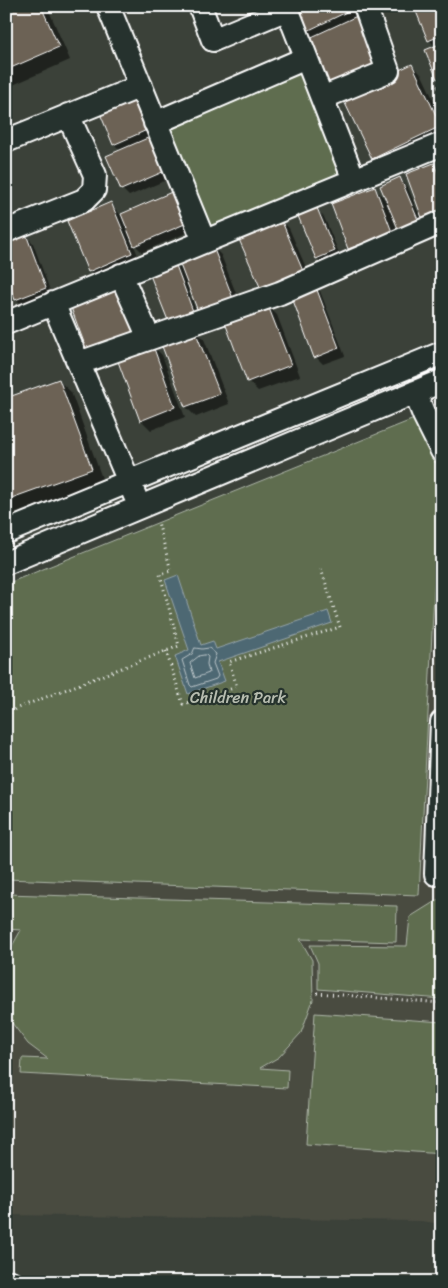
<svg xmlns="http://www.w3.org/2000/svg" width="448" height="1288" font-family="Sriracha,sans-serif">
	<rect width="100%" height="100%" fill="#3b4139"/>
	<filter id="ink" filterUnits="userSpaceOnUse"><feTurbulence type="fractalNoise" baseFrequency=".02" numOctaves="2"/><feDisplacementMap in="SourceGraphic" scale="10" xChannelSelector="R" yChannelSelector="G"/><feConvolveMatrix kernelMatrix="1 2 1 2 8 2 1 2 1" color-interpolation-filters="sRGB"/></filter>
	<g filter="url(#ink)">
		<path fill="#4a4b41" d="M442 408V1224L421 1221 6 1215V879L419 895 414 419Z"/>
		<path fill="#5e6d50" stroke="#aeb6a8" d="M300 58 342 173 208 229 162 110Z
			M414 419 440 472 419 895 6 879V584Z
			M6 894 397 906 396 942 300 939 312 960 313 1000 301 1033 279 1057 260 1068 288 1070 287 1088 21 1074 22 1058 48 1059 28 1044 12 1023 6 1006V957L21 930 6 929Z
			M442 897V999L318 989V963L310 945 407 946 410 917Z
			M315 1013 442 1022V1154L306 1144Z"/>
		<path fill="#4e6873" stroke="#95a4ab" d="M178 575 201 645 213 641 216 649 328 611 332 623 218 662 225 681 188 694 175 656 189 650 165 580Z"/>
		<path fill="#0007" d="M6 6H12L14 9 21 6H47L70 60 6 88Z
			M292 6H365L391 75 412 65 422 75 442 118V141L383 169 373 159 344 96Z
			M413 6H442V82L438 79 427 51 436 47 429 40Z
			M141 94 178 175 129 196 122 189 121 151 114 144Z
			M434 165 442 174V229Z
			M400 179 407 186 425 229 395 218 393 219 402 242 360 259 350 249 332 205 374 188 388 202Z
			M174 193 193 230 142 252 133 243 141 263 100 281 90 271 110 204 121 215Z
			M317 210 324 217 341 258 324 265 317 258Z
			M279 218 289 228 313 284 320 291 345 356 323 364 316 357Z
			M26 236 33 243 52 296 23 306 16 299Z
			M211 245 221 255 243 311 191 289H188L200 321 177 330 173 261 184 272Z
			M267 305 277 315 300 376 258 391 248 381Z
			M194 329 204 339 229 404 196 417 186 407 162 342Z
			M152 345 162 355 185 417 151 430 141 420Z
			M58 380 71 392 103 481 6 517V399Z"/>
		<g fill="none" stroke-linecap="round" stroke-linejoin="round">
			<path stroke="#b8c3c7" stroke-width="1" d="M195 648 202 649 209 648 216 654 213 663 218 676 216 679 192 687 190 685 182 660 192 654Z
				M206 655 208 657 207 664 209 673 195 678 190 663 199 656Z"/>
		</g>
		<path fill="#6c6255" stroke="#fff" d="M6 6 8 10 18 6H41L59 47 6 70Z
			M291 6H359L303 33Z
			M421 6H442V35L428 41 415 9Z
			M359 15 381 64 326 90 303 41Z
			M442 43V77L437 79 425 50Z
			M412 64 441 126 372 159 342 97Z
			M442 84V98L437 86Z
			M142 92 156 126 113 145 99 111Z
			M157 134 172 168 121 190 106 156Z
			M434 163 442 183V219L425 226 406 174Z
			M400 177 419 222 399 231 380 186Z
			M375 187 392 232 348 249 331 204Z
			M174 191 187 223 134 246 121 214Z
			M111 202 132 253 88 272 67 221Z
			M317 208 335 251 316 259 298 216Z
			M280 217 303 271 261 289 237 235Z
			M26 234 46 288 15 300 6 276V242Z
			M212 244 234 301 199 314 177 257Z
			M174 260 194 314 169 323 148 270Z
			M314 282 339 348 314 358 290 292Z
			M124 285 142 336 89 356 70 305Z
			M267 303 291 365 247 382 224 320Z
			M194 328 220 394 185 407 160 341Z
			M152 343 175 407 140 421 116 356Z
			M59 379 92 469 6 500V398Z"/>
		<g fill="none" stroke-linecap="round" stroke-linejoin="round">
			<g stroke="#fff" stroke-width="26">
				<path id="minor" d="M108 6 204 241
					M200 6 213 40 287 9
					M286 6 354 180
					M322 98 388 71 365 6
					M155 123 306 58
					M6 141 141 86
					M6 231 84 200 94 190 95 175 68 115
					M121 275 149 338
					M53 303 135 496
					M6 323 442 144
					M79 363 280 293 442 222
					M415 392 424 415 442 451
					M6 532 442 353
					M6 563 442 381
					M436 874 442 722
					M6 1282H11"/>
			</g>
			<path stroke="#fff" stroke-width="3" stroke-dasharray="1 4" stroke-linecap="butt" d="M166 651 183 704 237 687 229 662 340 627 321 569
				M6 716 15 709 179 646 160 574 171 571 158 522
				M317 993 442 1003"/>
			<use href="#minor" stroke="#26332d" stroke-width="22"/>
		</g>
	</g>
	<g text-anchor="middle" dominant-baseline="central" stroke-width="4.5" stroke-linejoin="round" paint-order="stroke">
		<g font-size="16" fill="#b7bdb0" stroke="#26332d">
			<text x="238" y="697">Children Park</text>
		</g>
	</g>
	<rect width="448" height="1288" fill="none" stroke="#26332d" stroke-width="25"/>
	<rect x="12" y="12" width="423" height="1263" fill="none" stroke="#fff" stroke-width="2" filter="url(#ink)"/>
</svg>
